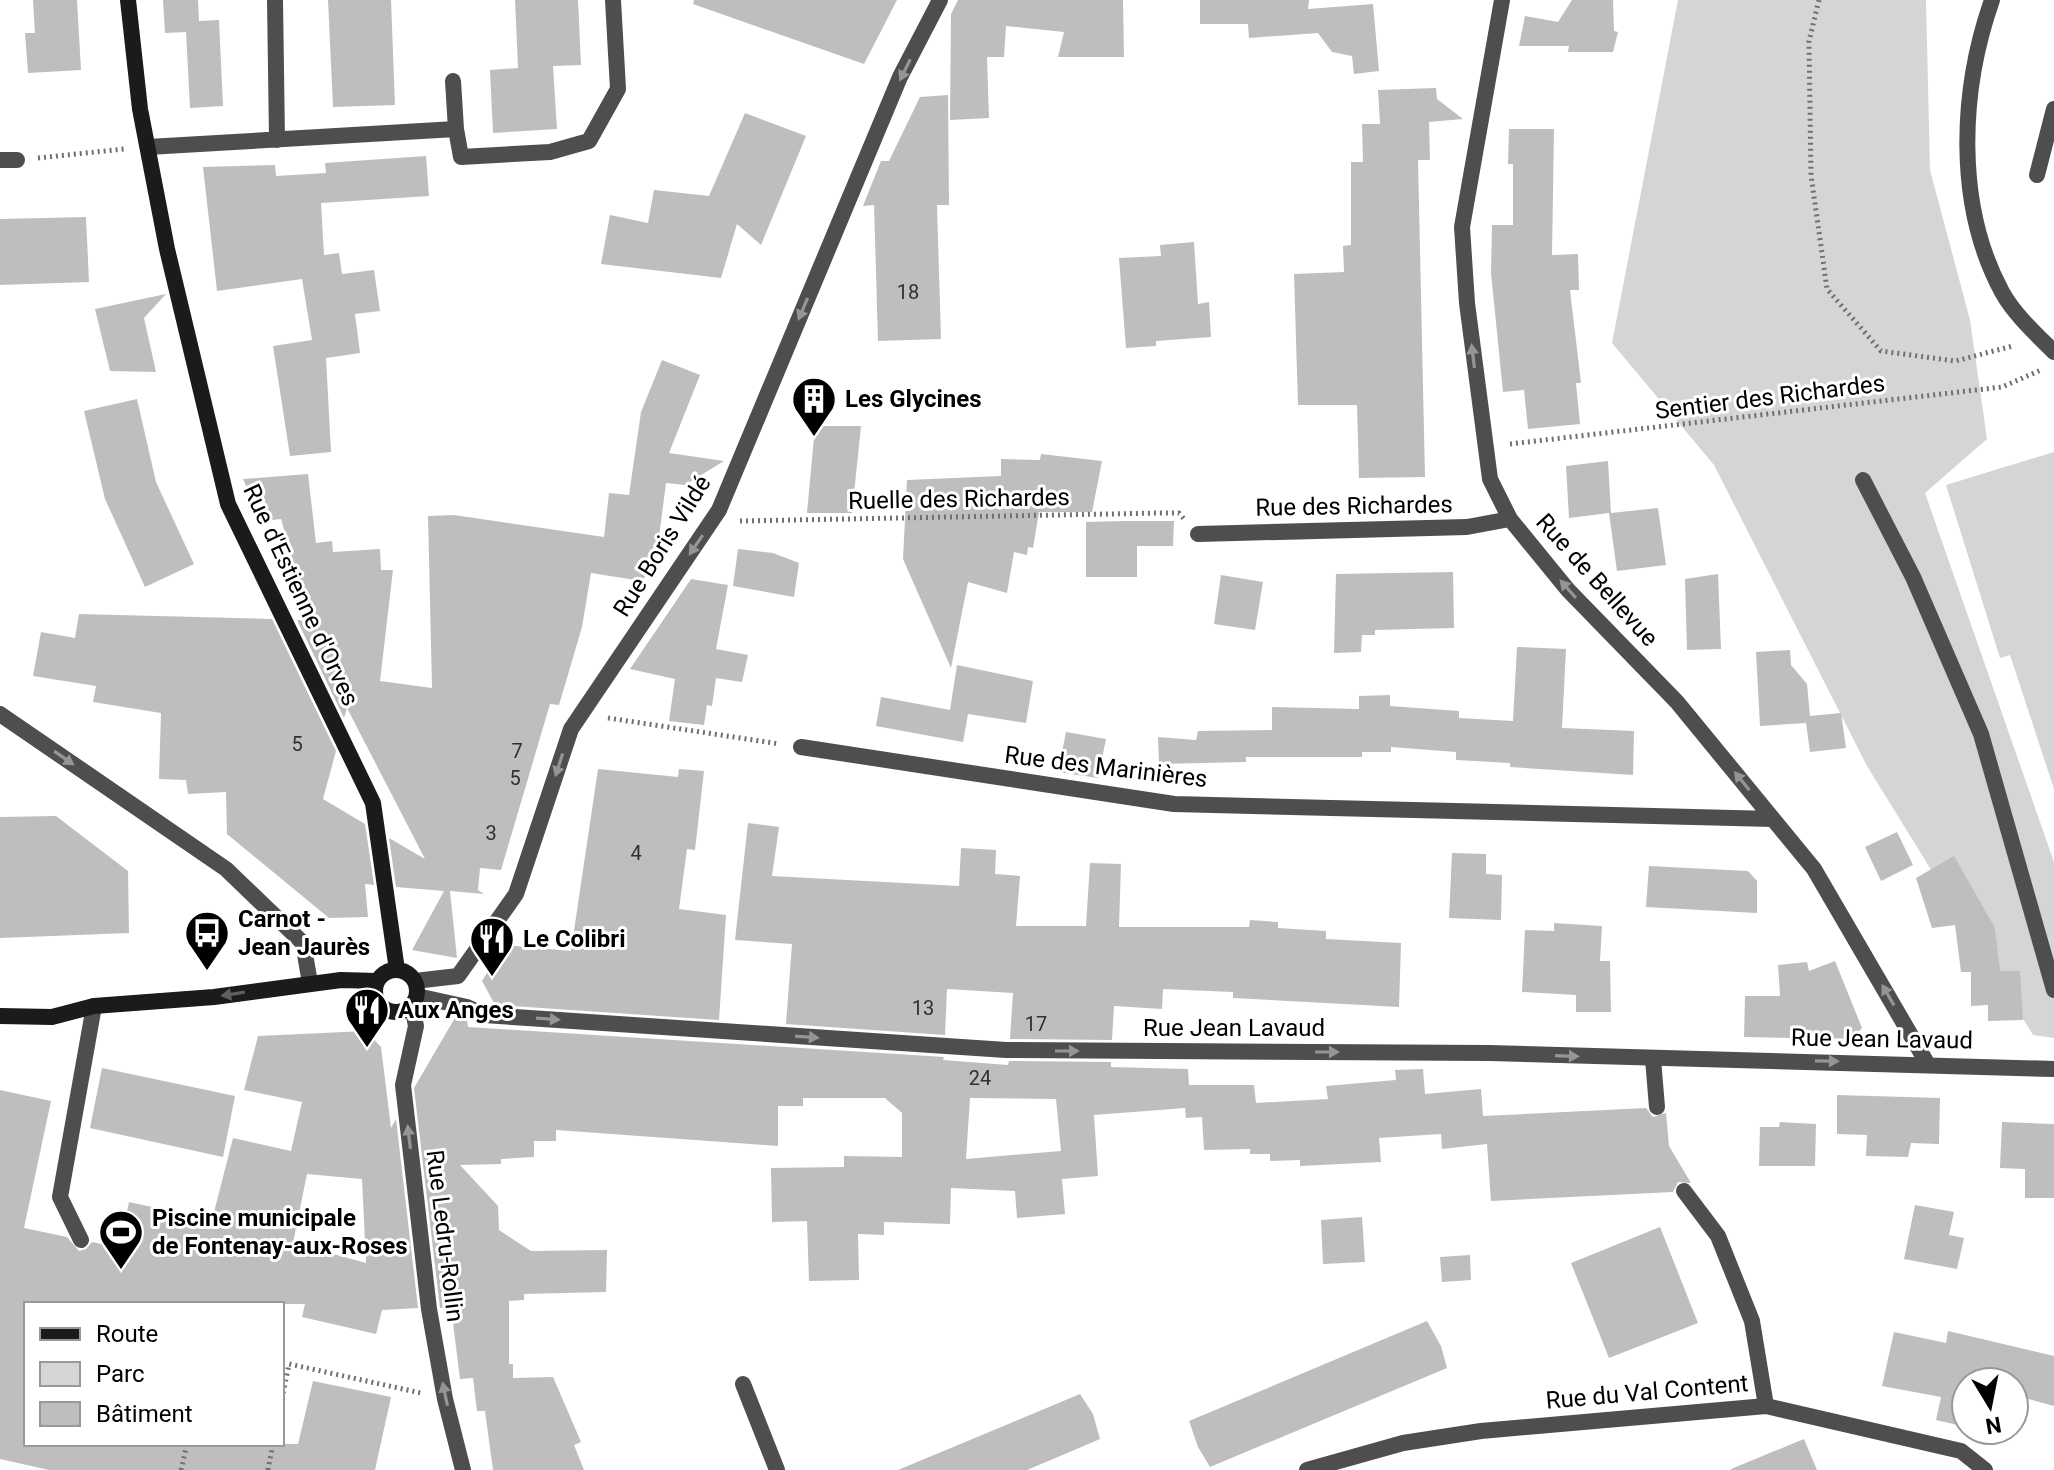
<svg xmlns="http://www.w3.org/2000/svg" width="2054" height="1470" font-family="Roboto,sans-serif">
	<rect width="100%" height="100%" fill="#fff"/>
	<path fill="#d5d5d5" d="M1678 0H1926L1930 170 1970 320 1987 439 1925 493 2054 862V1038L2033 1035 1867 766 1714 465 1612 343Z
		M2054 452V789L2010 655 2000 658 1946 485Z"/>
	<path fill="#bebebe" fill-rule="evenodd" d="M33 0H77L81 70 28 73 25 33H35Z
		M163 0H198L199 21 219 20 223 106 190 108 186 32 165 33Z
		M328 0H391L395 105 333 107Z
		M515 0H578L581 65 553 66 557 129 493 133 490 70 518 68Z
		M694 0H897L864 64 693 4Z
		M958 0H1123L1124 57H1058L1064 32 1006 26 1004 57H987L989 118 950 120 951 14Z
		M1200 0H1309L1308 9 1373 4 1379 71 1354 74 1352 56 1332 52 1318 33 1249 38 1248 24H1200Z
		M1572 0H1613L1614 31 1618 32 1613 52H1568L1569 46H1519L1525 16 1558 22Z
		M1436 88 1437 99 1463 119 1429 122 1430 160H1418L1425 477 1359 478 1357 405H1298L1294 274 1344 272 1343 246 1351 245V162H1363L1362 124H1380L1378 90Z
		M948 95 949 205H937L941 339 878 341 874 205 863 206 881 161H889L920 97Z
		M745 113 806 136 761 245 737 224 721 278 601 264 610 215 648 223 654 190 709 196Z
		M1509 129H1554L1552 255 1578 254 1579 290H1570L1581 383H1576L1580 424 1528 429 1524 390 1503 392 1491 273 1492 225H1513V164H1508Z
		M426 156 429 196 321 203 324 255 339 253 342 274 374 270 380 311 355 314 360 353 326 358 331 452 290 456 273 346 312 340 302 279 217 291 203 167 275 165 276 176 326 173 325 163Z
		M86 217 89 282 0 285V219Z
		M1194 242 1198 304 1209 302 1211 337 1156 341V346L1126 348 1119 258 1161 256 1160 245Z
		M166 294 144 318 156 372 110 371 95 309Z
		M662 360 700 375 669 453 724 461 685 485 666 483 656 560 642 581 591 573 582 627 559 705 550 704 501 870 480 868 478 890 484 894 450 891 457 958 412 950 444 891 396 887 389 838 425 859 347 708 344 718 297 620 310 621 281 519 262 521 243 479 308 474 316 543 332 541 333 552 380 549 381 570H393L380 681 432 688 428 516 454 515 604 537 609 493 629 495 641 412Z
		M137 399 156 482 194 564 145 587 105 499 84 411Z
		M815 426H861L852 513H807Z
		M1041 454 1102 461 1092 512H1039L1033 548 1028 547 1027 555 1014 552 1007 593 968 582 951 668 903 559 907 480 1001 476V459L1040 460Z
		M1608 461 1611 513 1658 508 1666 565 1617 571 1609 513 1569 518 1566 466Z
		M1123 521H1174L1173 546H1137V577H1086V522Z
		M738 549 773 553 799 563 794 597 733 586Z
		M1453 572 1454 628 1375 630V635H1362L1361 652 1334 653 1336 574Z
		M1718 574 1721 649 1687 650 1685 579Z
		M1221 575 1263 582 1255 630 1214 624Z
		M691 579 728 585 716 649 748 655 742 682 716 678 712 706 707 705 704 725 669 721 675 679 630 669Z
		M79 614 272 619 336 751 323 799 365 824 374 885 365 884 368 917 329 918 227 834 226 792 188 794 186 780 159 779 161 713 93 702 96 686 33 676 41 632 75 638Z
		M1517 647 1566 649 1562 728 1634 731 1633 775 1510 767V763L1456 760V752L1391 747V752H1362V757H1246V762L1159 764 1158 737 1196 740 1198 731 1272 730V707L1359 709V696L1390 695V706L1459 711V718L1513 721Z
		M1790 650 1791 665 1807 684 1810 716 1841 713 1846 748 1810 752 1806 723 1760 726 1756 652Z
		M957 665 1033 681 1026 723 968 714 963 742 876 726 881 697 950 710Z
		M1066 732 1106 739 1098 778 1058 772Z
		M598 769 678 777 679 769 704 771 695 850 687 849 679 909 726 915 719 1020 495 1005 482 981 504 945 571 951Z
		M56 816 128 871 129 933 0 938V817Z
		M748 823 779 827 772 876 959 886 961 848 996 850 995 874 1020 876 1016 926H1086L1090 863 1121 864 1119 927H1249L1250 920 1278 922V928L1326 931V939L1401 943 1399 1007 1233 998V992L1163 989 1162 1009 1114 1006 1112 1040 1010 1039 1013 993 947 989 945 1035 786 1024 792 944 735 940Z
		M1897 832 1913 865 1881 881 1865 847Z
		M1452 853 1486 854V874L1502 875 1501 920 1449 918Z
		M1954 856 1995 928 2000 971H2020L2023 1020 1988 1021V1005L1971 1006V972H1961L1955 925 1932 928 1916 878Z
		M1649 866 1748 871 1757 881V913L1646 907Z
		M1554 923 1602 926 1600 961H1610L1611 1012H1576V995L1522 992 1525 930 1554 931Z
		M1835 961 1862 1028 1852 1039 1744 1037 1745 996H1780L1778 965 1807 962 1809 971Z
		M456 1016 467 1019 468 1027 944 1057 943 1060 1008 1065 1009 1061 1111 1062V1067L1188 1069 1189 1085H1254L1256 1103 1328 1099 1326 1086 1396 1080 1395 1070 1423 1069 1425 1094 1481 1089 1483 1116 1646 1108 1653 1117 1666 1113 1669 1146 1691 1183 1678 1182 1673 1192 1491 1201 1487 1144 1442 1149 1441 1134 1379 1138 1381 1162 1300 1166V1160L1270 1161V1154H1250V1149L1204 1150 1202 1117 1186 1118 1185 1108 1094 1115 1098 1176 1062 1179 1065 1214 1017 1218 1015 1191 951 1188 950 1224 884 1222V1235L858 1234 859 1280 809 1281 807 1221 772 1222 771 1168 844 1167V1156L902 1157V1113L885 1098H803V1106H778V1146L556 1130V1141H534V1157L501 1159V1164L460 1165 498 1206 499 1230 531 1251 607 1250 606 1292 524 1294V1300L509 1301V1364H513V1378L553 1377 581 1442 574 1445 584 1470H493L485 1411H477L473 1378 460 1379 451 1307 440 1308 414 1088ZM970 1098 1056 1099 1061 1151 966 1159Z
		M366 1031 381 1047 391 1128 396 1119 418 1308 382 1310 376 1334 302 1317 305 1304H26V1444H298L313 1381 391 1397 375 1470H49L0 1459V1090L51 1101 24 1228 67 1237 79 1251 86 1249 92 1242 119 1248 129 1202 212 1220 233 1138 291 1151 302 1102 244 1090 258 1036ZM307 1174 362 1179 366 1263 293 1243Z
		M102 1068 235 1096 223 1157 90 1128Z
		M1837 1095 1940 1098 1939 1144 1911 1143 1908 1157 1866 1156 1867 1135 1837 1134Z
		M1780 1122 1816 1124 1815 1166H1759L1760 1127H1779Z
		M2002 1122 2054 1124V1198H2025V1169L2000 1168Z
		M1915 1205 1954 1212 1949 1235 1964 1238 1957 1269 1904 1259Z
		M1362 1217 1365 1262 1323 1264 1321 1220Z
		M1660 1227 1698 1323 1609 1358 1571 1263Z
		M1470 1255 1471 1280 1442 1282 1440 1257Z
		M1427 1321 1441 1346 1447 1368 1210 1467 1198 1447 1189 1421Z
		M1948 1331 2054 1356V1406L2014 1395V1382H1966V1427L1936 1420 1941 1397 1882 1386 1894 1332 1946 1343Z
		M1080 1394 1093 1414 1100 1439 1065 1454 1027 1470H898Z
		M1804 1439 1817 1470H1731V1469Z"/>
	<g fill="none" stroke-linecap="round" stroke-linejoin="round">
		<path stroke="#707070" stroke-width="5" stroke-dasharray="2 4" stroke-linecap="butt" d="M1819 0 1809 41 1811 175 1827 289 1881 351 1955 361 2013 346
			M38 158 124 149
			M1510 444 2002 387 2041 370
			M740 521 1160 513H1179L1184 519
			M608 718 780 744
			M282 1399 289 1364 421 1393
			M181 1470 187 1444
			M268 1470 273 1444"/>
		<path stroke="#4e4e4e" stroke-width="16" d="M2037 175 2054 109
			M1863 480 1913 577 1981 734 2054 990
			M1653 1059 1657 1107
			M1684 1191 1718 1236 1752 1321 1766 1406
			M81 1240 60 1197 94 1006
			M743 1384 777 1470"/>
		<path stroke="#4e4e4e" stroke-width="16" d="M275 0 277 140
			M1502 0 1462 227 1467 303 1490 479 1510 519 1568 590 1677 702 1814 869 1927 1063
			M1992 0C1960 91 1955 205 2002 292 2014 314 2036 334 2054 352
			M453 81 456 129
			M148 147 456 129 461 157 550 152 589 141 618 89 613 0
			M0 160H17
			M1198 534 1467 527 1510 519
			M0 714 226 869 303 943 310 983
			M801 747 1174 804 1773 819
			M415 981 458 976 516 894 571 729 719 510 900 77 940 0
			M417 996 467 1007 484 1015 1006 1050 1489 1053 2054 1069
			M1307 1470 1403 1443 1481 1431 1766 1406 1961 1451 1985 1470"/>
		<path stroke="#4e4e4e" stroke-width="16" d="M412 1006 416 1026 403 1085 429 1309 445 1399 463 1470"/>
		<path stroke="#1b1b1b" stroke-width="16" d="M128 0 140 109 167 249 228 504 373 803 397 970
			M375 991a21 21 0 1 1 42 0a21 21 0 1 1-42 0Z
			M0 1016 52 1017 94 1006 214 997 341 980 377 981"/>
	</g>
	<defs><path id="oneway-solid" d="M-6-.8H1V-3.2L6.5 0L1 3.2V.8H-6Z" transform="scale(2)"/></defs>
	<g fill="#959595">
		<use href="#oneway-solid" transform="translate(905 70) rotate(116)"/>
		<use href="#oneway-solid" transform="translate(803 309) rotate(113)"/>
		<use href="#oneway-solid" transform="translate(1473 356) rotate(-97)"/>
		<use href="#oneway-solid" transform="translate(696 545) rotate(124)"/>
		<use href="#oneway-solid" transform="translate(1568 589) rotate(-131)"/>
		<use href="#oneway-solid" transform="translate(64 758) rotate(35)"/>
		<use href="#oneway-solid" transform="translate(559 765) rotate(108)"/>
		<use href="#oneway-solid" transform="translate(1742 781) rotate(-129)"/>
		<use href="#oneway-solid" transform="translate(1888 995) rotate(-120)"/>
		<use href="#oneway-solid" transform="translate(548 1019) rotate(4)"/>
		<use href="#oneway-solid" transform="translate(807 1037) rotate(4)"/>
		<use href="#oneway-solid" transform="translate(1067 1051)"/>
		<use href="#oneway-solid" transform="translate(1327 1052)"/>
		<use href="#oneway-solid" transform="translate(1567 1056) rotate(2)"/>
		<use href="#oneway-solid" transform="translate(1827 1061) rotate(1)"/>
		<use href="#oneway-solid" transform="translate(409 1137) rotate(-97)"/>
		<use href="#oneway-solid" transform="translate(445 1394) rotate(-102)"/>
	</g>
	<use fill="#5f5f5f" href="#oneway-solid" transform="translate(233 994) rotate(171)"/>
	<defs>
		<g id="building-pin" transform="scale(2.3)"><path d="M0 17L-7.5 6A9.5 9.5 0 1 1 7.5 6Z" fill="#000" stroke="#fff"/><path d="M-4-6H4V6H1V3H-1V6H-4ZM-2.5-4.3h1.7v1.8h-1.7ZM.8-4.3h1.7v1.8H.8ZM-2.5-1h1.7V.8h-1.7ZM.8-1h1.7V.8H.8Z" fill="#fff"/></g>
		<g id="bus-pin" transform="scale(2.3)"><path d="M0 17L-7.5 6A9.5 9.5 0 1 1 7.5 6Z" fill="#000" stroke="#fff"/><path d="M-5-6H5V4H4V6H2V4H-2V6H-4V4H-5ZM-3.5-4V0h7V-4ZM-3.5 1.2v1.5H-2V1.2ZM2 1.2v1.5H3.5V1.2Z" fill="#fff"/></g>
		<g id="restaurant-pin" transform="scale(2.3)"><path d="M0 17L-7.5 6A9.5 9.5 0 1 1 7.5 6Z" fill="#000" stroke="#fff"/><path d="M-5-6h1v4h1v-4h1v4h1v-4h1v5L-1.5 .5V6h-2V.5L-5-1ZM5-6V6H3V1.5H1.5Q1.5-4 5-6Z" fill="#fff"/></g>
		<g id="stadium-pin" transform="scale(2.3)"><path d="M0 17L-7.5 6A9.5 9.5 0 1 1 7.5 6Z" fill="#000" stroke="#fff"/><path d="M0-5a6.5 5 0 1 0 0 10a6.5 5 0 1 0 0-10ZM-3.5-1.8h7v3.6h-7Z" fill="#fff"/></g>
	</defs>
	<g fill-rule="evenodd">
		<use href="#building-pin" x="814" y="399"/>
		<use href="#bus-pin" x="207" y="933"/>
		<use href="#restaurant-pin" x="492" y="939"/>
		<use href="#restaurant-pin" x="367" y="1010"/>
		<use href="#stadium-pin" x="121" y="1232"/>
	</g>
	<g text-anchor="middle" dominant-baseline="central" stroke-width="6" stroke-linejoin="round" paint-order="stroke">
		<g font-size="20" fill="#303030">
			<text x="908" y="292">18</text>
			<text x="297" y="744">5</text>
			<text x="517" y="751">7</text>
			<text x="515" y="778">5</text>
			<text x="491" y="833">3</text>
			<text x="636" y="853">4</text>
			<text x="923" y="1008">13</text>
			<text x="1036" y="1024">17</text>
			<text x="980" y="1078">24</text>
		</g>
		<g font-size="24" fill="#000" stroke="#fff">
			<text transform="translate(1770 397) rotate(-7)">Sentier des Richardes</text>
			<text transform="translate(959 499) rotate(-1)">Ruelle des Richardes</text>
			<text transform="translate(1354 506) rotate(-1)">Rue des Richardes</text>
			<text transform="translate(662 546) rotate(-58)">Rue Boris Vildé</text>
			<text transform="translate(1597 580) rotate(48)">Rue de Bellevue</text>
			<text transform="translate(301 595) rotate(65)">Rue d'Estienne d'Orves</text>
			<text transform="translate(1106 767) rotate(7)">Rue des Marinières</text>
			<text x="1234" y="1028">Rue Jean Lavaud</text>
			<text transform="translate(1882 1039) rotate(1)">Rue Jean Lavaud</text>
			<text transform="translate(445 1236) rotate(83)">Rue Ledru-Rollin</text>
			<text transform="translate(1647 1392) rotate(-5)">Rue du Val Content</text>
		</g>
		<g font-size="24" font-weight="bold" fill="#000" stroke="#fff" text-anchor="start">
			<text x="845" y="399">Les Glycines</text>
			<text x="238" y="919">Carnot -<tspan x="238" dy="28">Jean Jaurès</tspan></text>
			<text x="523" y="939">Le Colibri</text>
			<text x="398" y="1010">Aux Anges</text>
			<text x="152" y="1218">Piscine municipale<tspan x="152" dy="28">de Fontenay-aux-Roses</tspan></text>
		</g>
	</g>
	<rect x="24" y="1302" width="260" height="144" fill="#ffffff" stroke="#999999" stroke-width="2"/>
	<rect x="40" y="1328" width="40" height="12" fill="#1b1b1b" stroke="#999999" stroke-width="2"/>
	<text x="96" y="1342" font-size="24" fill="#000000">Route</text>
	<rect x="40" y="1362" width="40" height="24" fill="#d5d5d5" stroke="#999999" stroke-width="2"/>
	<text x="96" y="1382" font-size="24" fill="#000000">Parc</text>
	<rect x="40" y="1402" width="40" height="24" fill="#bebebe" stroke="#999999" stroke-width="2"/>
	<text x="96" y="1422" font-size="24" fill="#000000">Bâtiment</text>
	<g transform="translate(1990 1406) rotate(170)"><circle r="38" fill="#ffffff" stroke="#999999" stroke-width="2"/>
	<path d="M0-6L14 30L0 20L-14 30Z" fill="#000000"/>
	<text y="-12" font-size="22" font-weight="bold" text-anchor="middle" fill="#000000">N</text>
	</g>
</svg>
